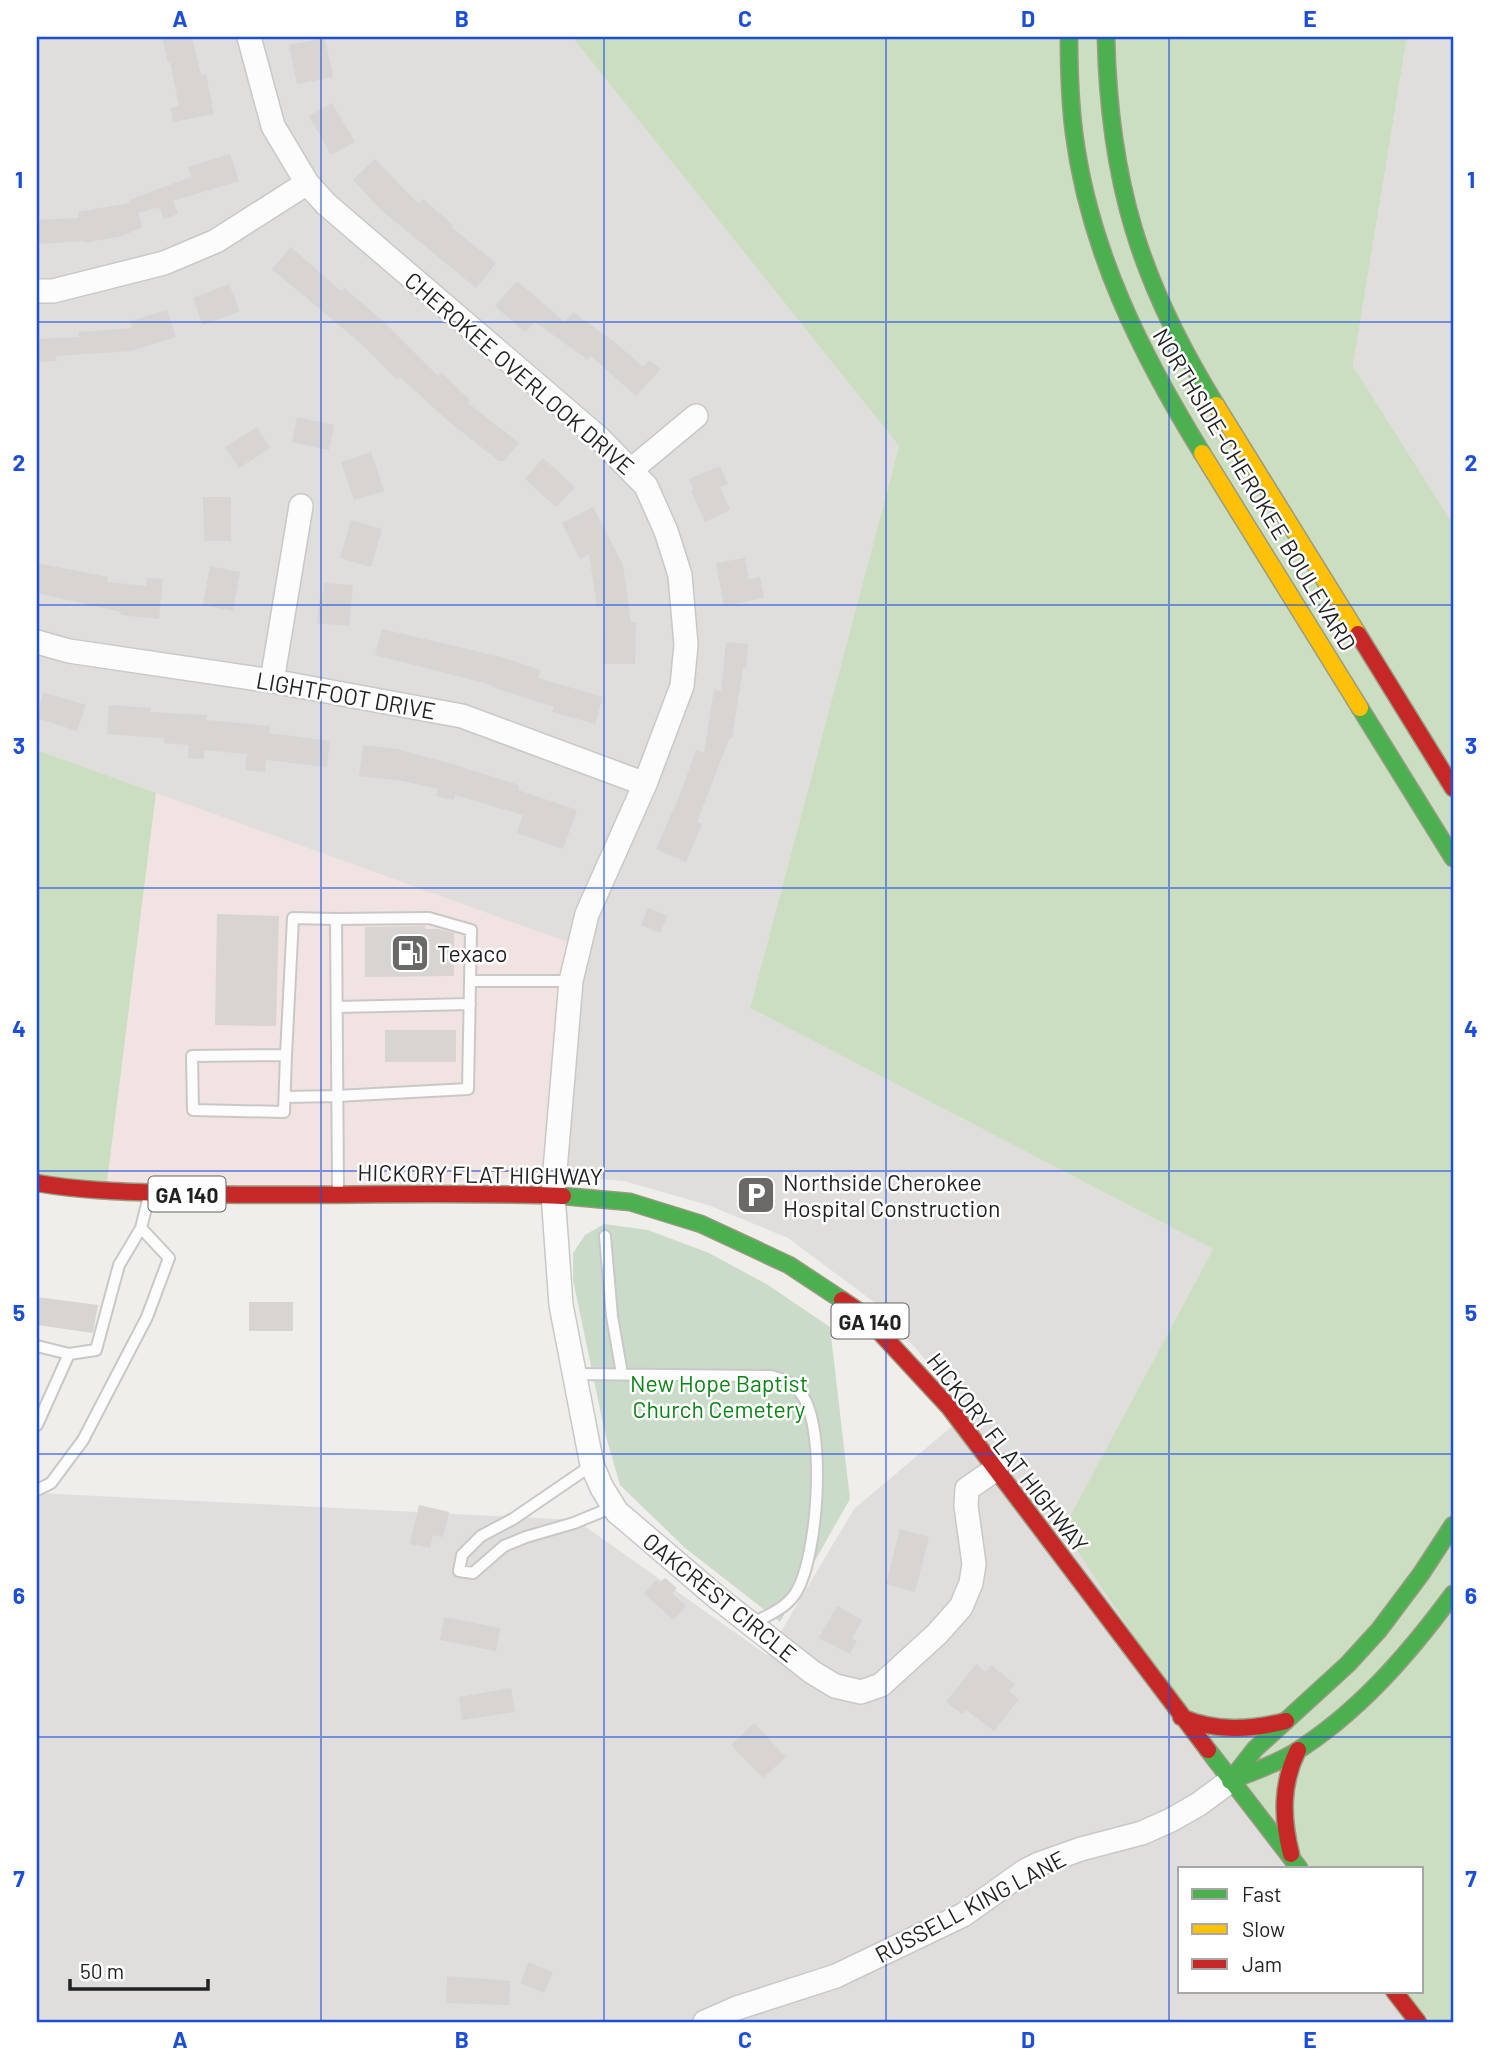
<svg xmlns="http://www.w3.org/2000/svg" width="1490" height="2059" font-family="Barlow,sans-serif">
	<rect width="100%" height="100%" fill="#f0eeeb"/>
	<path fill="#dfdedc" d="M37 37H572L899 446 750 1008 1213 1249 1063 1529 1304 1868H1180V1991H1405L1431 2022H37V1493L576 1520 767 1655 854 1509 970 1411 878 1305 788 1238 708 1205 624 1181 548 1175 586 949 37 750Z
		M1407 37H1453V524L1353 366Z"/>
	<path fill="#f1e3e1" d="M156 793 587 949 548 1175 254 1199 106 1191Z"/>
	<path fill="#cbdec1" d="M572 37H1407L1353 366 1453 524V2022H1431L1405 1991H1422V1868H1304L1230 1781 1063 1529 1213 1249 750 1008 899 446Z
		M37 750 156 793 106 1191 37 1190Z"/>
	<path fill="#cadbca" d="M604 1224 648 1230 709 1253 768 1285 830 1327 850 1499 780 1622 685 1548 620 1485 605 1433 573 1280V1253L585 1235Z"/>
	<path fill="#d7d4d2" d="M162 37H192L201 75 206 74 214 114 173 122 171 108 179 106 170 62 168 63Z
		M325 38 333 77 297 84 289 45Z
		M332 103 355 142 331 155 309 116Z
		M230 154 239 181 173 201 178 214 164 219 159 207 138 213 143 227 122 236 84 243 83 241 37 244V220L79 218 78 212 130 203 129 200 191 177 188 167Z
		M375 159 419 204 423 199 453 225 451 227 496 263 476 288 381 210 353 180Z
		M291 247 341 291 344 288 384 322 438 376 441 372 470 400 468 403 519 443 504 461H499L448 421 400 377 397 380 365 347 272 269Z
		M517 281 565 322 573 312 617 344 643 367 649 360 661 369 636 396 591 356 588 360 535 322 525 332 495 306Z
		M229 284 240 311 203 325 193 298Z
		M167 310 176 337 131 351 56 356 57 361 37 362V339L79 337V332L132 328 130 321Z
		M297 417 334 425 329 450 292 442Z
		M257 427 270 448 239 468 225 447Z
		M371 452 384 491 354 500 341 462Z
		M543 458 575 487 556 507 525 479Z
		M720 466 728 484 720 487 730 510 705 522 691 491 694 490 689 479Z
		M203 497H231V541H204Z
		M593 507 623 565 631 622H636L635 664H603L604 606 597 607 589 554 580 559 562 523Z
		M351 520 382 529 371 567 340 558Z
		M745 558 749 579 760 577 764 598 724 606 716 563Z
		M37 563 108 577 107 582 146 586 147 578 163 579 159 619 120 615 121 612 37 593Z
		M210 566 240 572 233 611 203 605Z
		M324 583 353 585 349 626 317 623 319 599 322 600Z
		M382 629 501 657 541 670 538 678 603 697 595 724 552 712 554 707 492 687V685L375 655Z
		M726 642 748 644 746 668H743L732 738 730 737 697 822 702 824 686 862 656 849 681 792 696 750 704 753 714 690 721 691Z
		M43 692 86 705 77 731 37 718Z
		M109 705 151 708 150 712 207 715 206 720 270 726 269 733 330 741 327 767 266 760 265 772 245 770 247 754 204 750V759L188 758 189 745 164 743V738L107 734Z
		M363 745 397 749 449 763 519 785 518 790 577 810 563 849 517 833 523 815 455 795 454 800 436 796 438 789 403 781 359 776Z
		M648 908 668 916 660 933 641 925Z
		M217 914 279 916 276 1026 215 1025Z
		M425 926V929H439L454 933V976L365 977V927Z
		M385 1030H456V1062H385Z
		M37 1297 98 1305 93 1333 37 1325Z
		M249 1302H293V1331H249Z
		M419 1505 449 1512 443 1537 433 1535 430 1548 410 1544Z
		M900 1529 929 1537 915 1592 886 1584Z
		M665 1578 677 1588 672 1593 686 1606 674 1620 644 1594 656 1580 659 1583Z
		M837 1606 862 1620 852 1638 857 1641 850 1654 819 1638Z
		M444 1617 500 1628 496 1651 440 1640Z
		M976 1664 986 1672 991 1665 1015 1684 1009 1691 1019 1699 994 1731 966 1710 963 1714 946 1702Z
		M511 1688 515 1712 462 1720 459 1697Z
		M754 1723 786 1757 763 1778 731 1745Z
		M529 1962 553 1972 544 1993 520 1983Z
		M447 1976 510 1981 509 2005 446 2003Z"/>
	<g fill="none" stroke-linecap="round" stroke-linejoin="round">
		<g stroke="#c9c8c7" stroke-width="14">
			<path id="lane" d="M470 981H571
				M337 1007 470 1004
				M286 1055 284 1112 193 1110 192 1056 286 1055 293 918 336 919
				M285 1097 337 1096 468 1089 471 930 429 918 336 919 338 1188
				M605 1236 612 1316 622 1374
				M37 1346 69 1354 96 1350 119 1265 141 1228 149 1196
				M573 1374 771 1376C785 1380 794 1383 802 1395 827 1429 818 1560 795 1594 785 1609 766 1616 751 1624
				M37 1425 69 1354
				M592 1465 513 1519 481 1536 462 1555 459 1571 473 1573 504 1546 526 1537 574 1523 613 1507
				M37 1490 51 1483 83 1440 147 1317 169 1258 141 1228"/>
		</g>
		<g stroke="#c9c8c7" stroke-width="26">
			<path id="street" d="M249 37 273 126 307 183 326 204 599 438 646 486 666 531 680 575 686 645 682 686 645 784 587 914 571 981 553 1194 561 1305 592 1465 602 1488 617 1512 719 1599 812 1672 835 1686 861 1692 881 1685 937 1634 961 1607 971 1583 974 1564 966 1506 967 1489 996 1469
				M37 291H53L164 263 216 241 307 183
				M631 470 696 416
				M37 642 69 651 272 681 462 716 645 784
				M272 681 301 506
				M705 2022 737 2008 836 1976 963 1915 1025 1871 1039 1864 1081 1849 1142 1833 1171 1820 1199 1804 1230 1781"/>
		</g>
		<g stroke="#999a82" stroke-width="19">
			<path id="fast" d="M1069 37C1069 69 1070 101 1074 133 1089 250 1141 354 1202 453
				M1106 37C1109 181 1140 282 1216 405
				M1360 708 1453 858
				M563 1196 630 1202 701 1224 789 1265 842 1300
				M1208 1750 1299 1868
				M1232 1780C1252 1772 1273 1765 1292 1754 1357 1714 1408 1655 1453 1594
				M1230 1781 1255 1749 1348 1664 1379 1630 1421 1574 1453 1525"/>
		</g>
		<g stroke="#999a82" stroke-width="19">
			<path id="slow" d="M1216 405 1358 634
				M1202 453 1360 708"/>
		</g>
		<g stroke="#999a82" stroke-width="19">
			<path id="jam" d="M1358 634 1453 788
				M37 1183C88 1192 139 1192 191 1194 315 1197 439 1191 563 1196
				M842 1300 863 1314 949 1407 1208 1750
				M1181 1717C1216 1732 1250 1730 1286 1721
				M1291 1854C1282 1818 1281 1784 1298 1750
				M1394 1991 1418 2022"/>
		</g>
		<use href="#lane" stroke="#fdfcfc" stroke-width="10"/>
		<use href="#street" stroke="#fdfcfc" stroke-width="23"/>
		<use href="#fast" stroke="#4caf50" stroke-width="16"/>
		<use href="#slow" stroke="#ffc107" stroke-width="16"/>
		<use href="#jam" stroke="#c62828" stroke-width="16"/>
	</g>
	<path fill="none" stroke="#1d4ed8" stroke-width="2" stroke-opacity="0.55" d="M321 37V2022M604 37V2022M886 37V2022M1169 37V2022M37 322H1453M37 605H1453M37 888H1453M37 1171H1453M37 1454H1453M37 1737H1453"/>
	<defs>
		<g id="fuel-square" transform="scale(2.0125)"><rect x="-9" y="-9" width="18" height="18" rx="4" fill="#6a6968" stroke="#fff"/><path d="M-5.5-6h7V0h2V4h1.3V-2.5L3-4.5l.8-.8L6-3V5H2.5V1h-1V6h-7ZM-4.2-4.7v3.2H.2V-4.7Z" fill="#fff"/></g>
		<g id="parking-square" transform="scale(2.0125)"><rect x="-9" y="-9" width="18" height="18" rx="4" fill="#6a6968" stroke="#fff"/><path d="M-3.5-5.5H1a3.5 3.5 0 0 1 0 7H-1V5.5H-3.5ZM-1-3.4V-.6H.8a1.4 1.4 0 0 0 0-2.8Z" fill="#fff"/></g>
	</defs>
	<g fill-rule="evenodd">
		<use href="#fuel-square" x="410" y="953"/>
		<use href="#parking-square" x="756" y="1195"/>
	</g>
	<g text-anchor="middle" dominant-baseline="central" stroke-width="5" stroke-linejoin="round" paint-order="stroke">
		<g fill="#fff" stroke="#646464" stroke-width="2">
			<rect x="148.5" y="1176.5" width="77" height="35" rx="5"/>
			<rect x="831.5" y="1303.5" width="77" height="35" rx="5"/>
		</g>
		<g font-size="21" font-weight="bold" fill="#222">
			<text x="187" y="1194">GA 140</text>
			<text x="870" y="1321">GA 140</text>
		</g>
		<g font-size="23" fill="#222" stroke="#fff">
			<text transform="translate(520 373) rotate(41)">CHEROKEE OVERLOOK DRIVE</text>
			<text transform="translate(1255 489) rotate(59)">NORTHSIDE-CHEROKEE BOULEVARD</text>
			<text transform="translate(346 695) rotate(10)">LIGHTFOOT DRIVE</text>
			<text transform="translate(480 1174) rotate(1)">HICKORY FLAT HIGHWAY</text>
			<text transform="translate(1008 1452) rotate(52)">HICKORY FLAT HIGHWAY</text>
			<text transform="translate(720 1597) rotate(39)">OAKCREST CIRCLE</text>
			<text transform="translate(970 1906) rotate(-28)">RUSSELL KING LANE</text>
		</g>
		<g font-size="23" fill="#222" stroke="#fff" text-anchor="start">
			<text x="437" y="953">Texaco</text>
			<text x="783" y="1182">Northside Cherokee<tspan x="783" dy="26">Hospital Construction</tspan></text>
		</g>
		<g font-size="23" fill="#0c8416" stroke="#fff">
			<text x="719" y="1383">New Hope Baptist<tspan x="719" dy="26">Church Cemetery</tspan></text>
		</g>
	</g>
	<rect width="1490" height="2059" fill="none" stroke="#ffffff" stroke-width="77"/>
	<rect x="1178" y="1867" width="245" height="126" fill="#ffffff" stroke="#a7a7a7" stroke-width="2"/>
	<rect x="1192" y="1889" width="35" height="10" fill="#4caf50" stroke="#a7a7a7" stroke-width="2"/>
	<text x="1242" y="1902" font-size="21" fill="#222222">Fast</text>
	<rect x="1192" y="1924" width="35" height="10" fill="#ffc107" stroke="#a7a7a7" stroke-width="2"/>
	<text x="1242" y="1937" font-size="21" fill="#222222">Slow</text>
	<rect x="1192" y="1959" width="35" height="10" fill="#c62828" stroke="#a7a7a7" stroke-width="2"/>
	<text x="1242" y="1972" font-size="21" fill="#222222">Jam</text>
	<path d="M70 1979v10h138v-10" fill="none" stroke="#222222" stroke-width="3.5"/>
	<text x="80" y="1979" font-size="21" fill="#222222" stroke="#ffffff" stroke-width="5" paint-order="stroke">50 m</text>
	<rect x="38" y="38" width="1414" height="1983" fill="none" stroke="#1d4ed8" stroke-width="2.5"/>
	<g font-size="23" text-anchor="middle" font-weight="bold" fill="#1d4ed8">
		<text x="180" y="27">A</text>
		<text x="462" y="27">B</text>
		<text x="745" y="27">C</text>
		<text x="1028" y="27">D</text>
		<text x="1310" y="27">E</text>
		<text x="19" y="188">1</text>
		<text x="1471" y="188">1</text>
		<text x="19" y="471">2</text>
		<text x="1471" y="471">2</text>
		<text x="19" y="754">3</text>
		<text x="1471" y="754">3</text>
		<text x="19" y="1037">4</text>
		<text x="1471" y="1037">4</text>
		<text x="19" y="1321">5</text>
		<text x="1471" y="1321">5</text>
		<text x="19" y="1604">6</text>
		<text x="1471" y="1604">6</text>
		<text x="19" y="1887">7</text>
		<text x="1471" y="1887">7</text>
		<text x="180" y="2048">A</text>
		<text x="462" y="2048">B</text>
		<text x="745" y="2048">C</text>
		<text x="1028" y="2048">D</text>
		<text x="1310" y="2048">E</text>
	</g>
</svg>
